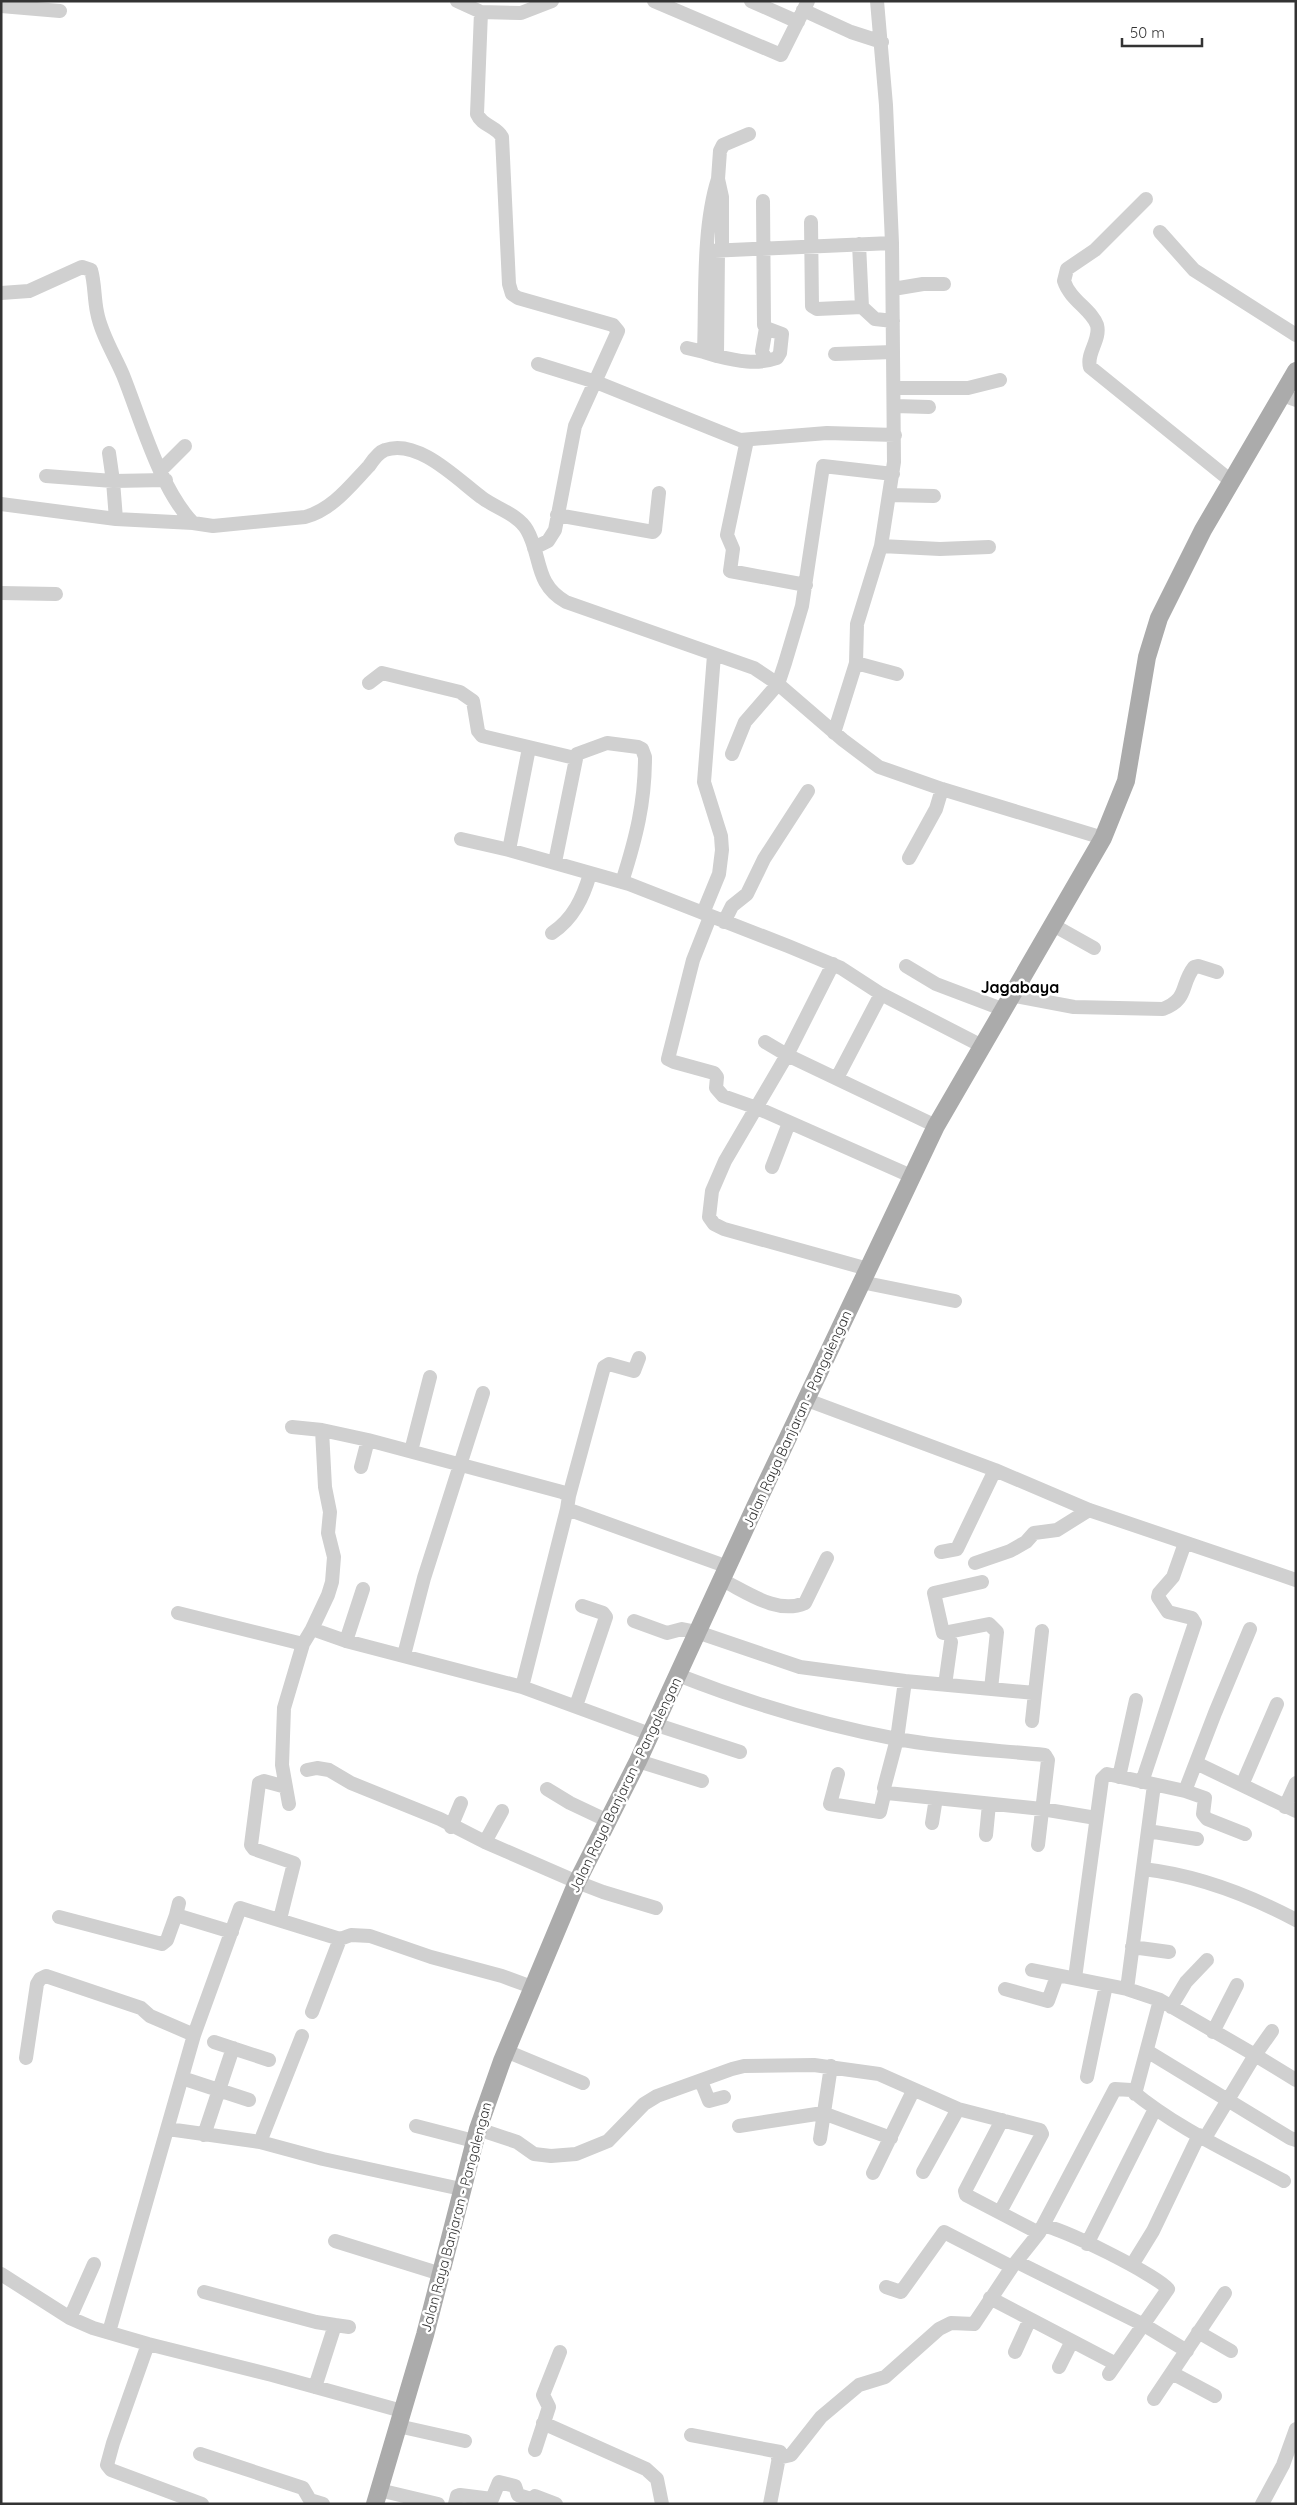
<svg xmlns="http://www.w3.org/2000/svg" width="1297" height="2505" font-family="Quicksand,sans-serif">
	<rect width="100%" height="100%" fill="#fff"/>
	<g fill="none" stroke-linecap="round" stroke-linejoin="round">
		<path stroke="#d0d0d0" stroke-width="14" d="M457 1 481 12
			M654 1 781 55 808 1
			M751 1 798 22
			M1 6 60 11
			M803 10 851 32 882 42
			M718 179C702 229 706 299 704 352L717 356 718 250
			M1146 199 1095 250 1067 269 1064 281C1070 300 1092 310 1097 325 1101 340 1086 353 1090 367L1231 481
			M811 222 812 306 817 309 862 307
			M1160 232 1194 270 1296 335
			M859 244 862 307 875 319 893 321
			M722 250V197L718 179 720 151 723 145 749 134
			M709 251 892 243
			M893 289 923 284H944
			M1 293 29 291 82 267 91 270C95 284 94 298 97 312 101 334 114 354 123 375 141 420 160 489 193 523L213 526 305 517C332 510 350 486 369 466 373 460 379 452 385 450 418 438 458 480 481 497 495 508 518 514 527 530 542 556 534 584 566 602L754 668 778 684 843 740 879 767 942 789 1103 838
			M687 348 704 352
			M835 354 893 352
			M717 356C737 361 757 365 777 358L780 353 782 334 766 328 764 325 763 201
			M766 360 762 351 766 328
			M538 364 596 382 740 440 827 433 895 435
			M895 388H968L1000 380
			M1282 395 1296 400
			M895 406 929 407
			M747 440 727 535 733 549 730 571 806 585
			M109 453 113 481 166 480
			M161 470 185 446
			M890 495 934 496
			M1 504 116 519 113 481 46 476
			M557 515 653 532 655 530 659 493
			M116 519 193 523
			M881 546 940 549 989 547
			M534 548 548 541 555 530 575 426 618 331 613 325 518 298 512 294 509 284 502 137C496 126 482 126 477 114L481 12 521 13 552 1
			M1 593 56 594
			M856 663 897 674
			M369 683 382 673 460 692 473 701 478 731 482 736 575 758
			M834 733 856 663 857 624 881 546 894 462 892 243 886 105 877 1
			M732 754 745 722 778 684 785 663 802 606 823 466 893 474
			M461 839 509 850 629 884 788 946 841 968 881 994 982 1046
			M509 850 529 748
			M909 858 936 809 942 789
			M555 862 577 754 607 743 638 747 642 749 645 757C645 803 636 838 622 882
			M703 913 719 874 722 850 721 836 704 782 714 655
			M710 917 693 960 668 1059 674 1062 714 1073 717 1077 716 1088 723 1096 757 1108 911 1176
			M724 922 732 906 747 894 764 859 808 791
			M1053 925 1094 948
			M552 933C573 919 583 898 590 874
			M833 964 787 1055 725 1161 712 1191 709 1217 714 1224 724 1229 868 1269
			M906 966 936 984 1002 1009
			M1010 995 1074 1007 1163 1009C1189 999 1180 985 1194 967L1198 966 1217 972
			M765 1042 787 1055 936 1126
			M837 1078 881 994
			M772 1167 789 1123
			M861 1282 955 1301
			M807 1400 995 1470 1089 1510 1296 1580
			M292 1427 322 1430 325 1487 330 1512 328 1533 334 1557 332 1582 328 1595 312 1629 346 1641 522 1687 650 1734
			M322 1430 368 1440 562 1492 569 1496 567 1509 728 1567
			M411 1451 430 1377
			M361 1467 368 1440
			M569 1496 604 1367 609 1364 634 1371 639 1358
			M941 1552 957 1549 995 1470
			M975 1563 1010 1551 1026 1542 1034 1533 1057 1530 1089 1510
			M722 1580C747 1592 777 1615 805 1603L827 1558
			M982 1582 934 1593 943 1633 989 1624 997 1632 991 1689
			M178 1613 303 1644
			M634 1621 667 1633 682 1629 697 1632 800 1667 905 1681 1035 1693 1042 1631
			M346 1641 363 1589
			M404 1655 424 1578 483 1393
			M678 1675C749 1703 822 1725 897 1739 946 1748 995 1750 1045 1755L1048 1760 1038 1845
			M905 1681 897 1739 884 1788 887 1793 1042 1809 1096 1818
			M945 1685 951 1642
			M522 1687 567 1509
			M576 1706 606 1617 603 1613 582 1606
			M1032 1721 1035 1693
			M654 1724 740 1752
			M638 1761 702 1781
			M1196 1763 1296 1811
			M307 1770 317 1768 329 1770 351 1783 440 1819 485 1842 577 1882 603 1892 656 1908
			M838 1774 830 1804 880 1812 885 1791
			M1119 1777 1136 1700
			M1142 1782 1195 1623 1192 1618 1168 1612 1158 1597 1159 1593 1173 1577 1185 1543
			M1242 1785 1277 1704
			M547 1789 570 1803 606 1820
			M1185 1791 1205 1798 1203 1814 1207 1819 1245 1834
			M289 1804 282 1765 284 1708 303 1644 312 1629
			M1285 1807 1296 1783
			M932 1823 936 1798
			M451 1827 461 1803
			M1148 1831 1197 1839
			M986 1835 989 1804
			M485 1842 502 1811
			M1143 1869C1196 1875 1249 1895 1296 1920
			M179 1903 176 1915 232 1932
			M59 1917 162 1944 167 1940 176 1915
			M280 1919 294 1863 254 1849 251 1845 259 1783 264 1781 286 1787
			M340 1939 351 1935 370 1936 431 1957 502 1976 532 1987
			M1132 1947 1169 1952
			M1032 1970 1127 1989 1160 2000 1255 2055 1205 2138
			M1075 1978 1102 1779 1107 1774 1185 1791 1215 1713 1250 1629
			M1005 1989 1048 2001 1057 1976
			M1127 1989 1154 1785
			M1171 2007 1186 1982 1207 1960
			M1272 2031 1255 2055 1296 2080
			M1213 2032 1237 1985
			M214 2042 269 2060
			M506 2051 583 2083
			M1147 2051 1290 2138 1296 2140
			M26 2058 37 1984 40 1979 46 1976 141 2008 150 2016 194 2035
			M1087 2077 1106 1985
			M188 2080 249 2100
			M701 2081 709 2101 724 2097
			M1135 2094 1160 2000
			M1002 2120 965 2191 966 2195 1039 2233
			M416 2126 474 2141
			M739 2126 823 2113 891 2138
			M168 2129 260 2142 323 2159 461 2189
			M478 2129 517 2142 534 2154 551 2156 576 2154 608 2141 644 2104 657 2096 732 2069 744 2066 814 2065 879 2074 958 2109 1040 2130 1042 2134 1000 2212
			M204 2135 233 2048
			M820 2139 831 2066
			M260 2142 302 2036
			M923 2172 958 2109
			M873 2173 913 2091
			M1043 2226C1059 2226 1158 2276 1168 2289L1109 2374
			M335 2241 441 2274
			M1087 2244 1155 2109
			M1017 2262 1144 2325 1187 2351
			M1132 2265 1153 2231 1199 2135
			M1 2274 70 2318 93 2328 148 2344 272 2375 402 2411
			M886 2287 901 2292 944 2232 1012 2267
			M204 2292 316 2322 335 2325 315 2387
			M990 2298 1116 2364
			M70 2318 94 2264
			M335 2325 349 2327
			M109 2332 194 2035 240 1908 340 1939 312 2012
			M1198 2332 1231 2351
			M148 2344 113 2443 107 2465 111 2470 202 2504
			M1015 2352 1030 2319
			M1059 2367 1072 2341
			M1172 2373 1215 2396
			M1154 2399 1225 2293
			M543 2423 646 2469 657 2479 662 2504
			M398 2426 465 2441
			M691 2435 780 2452 770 2504
			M535 2450 549 2407 543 2395 560 2352
			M200 2454 303 2488 310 2500 323 2504
			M778 2458 791 2455 821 2417 859 2385 885 2377 939 2329 951 2323 974 2324 1012 2267 1039 2233 1115 2089 1131 2090C1176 2128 1232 2153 1284 2181
			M379 2490 438 2504
			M455 2504 457 2496 460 2495 492 2499 499 2482 515 2486 518 2495 531 2499 535 2496 556 2504
			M1262 2504 1283 2465 1296 2429"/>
		<path stroke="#ababab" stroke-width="18" d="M375 2504 425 2335 478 2129 502 2061 577 1882 638 1761 755 1507 936 1126 1103 838 1126 781 1147 657 1159 618 1203 530 1296 371"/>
	</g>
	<g text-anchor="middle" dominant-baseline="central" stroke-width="5" stroke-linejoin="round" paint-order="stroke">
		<g font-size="14" fill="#333" stroke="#fff">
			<text transform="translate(797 1419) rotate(-65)">Jalan Raya Banjaran - Pangalengan</text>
			<text transform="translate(625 1785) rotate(-64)">Jalan Raya Banjaran - Pangalengan</text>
			<text transform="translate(456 2217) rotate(-75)">Jalan Raya Banjaran - Pangalengan</text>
		</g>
		<g font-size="16" font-weight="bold" fill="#000" stroke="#fff">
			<text x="1020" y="987">Jagabaya</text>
		</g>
	</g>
	<rect width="1297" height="2505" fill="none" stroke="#333333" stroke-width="5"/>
	<path d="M1122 38v8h80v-8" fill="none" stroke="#333333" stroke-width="2.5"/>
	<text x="1130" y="38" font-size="15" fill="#333333" stroke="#ffffff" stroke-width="4" paint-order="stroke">50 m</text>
</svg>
